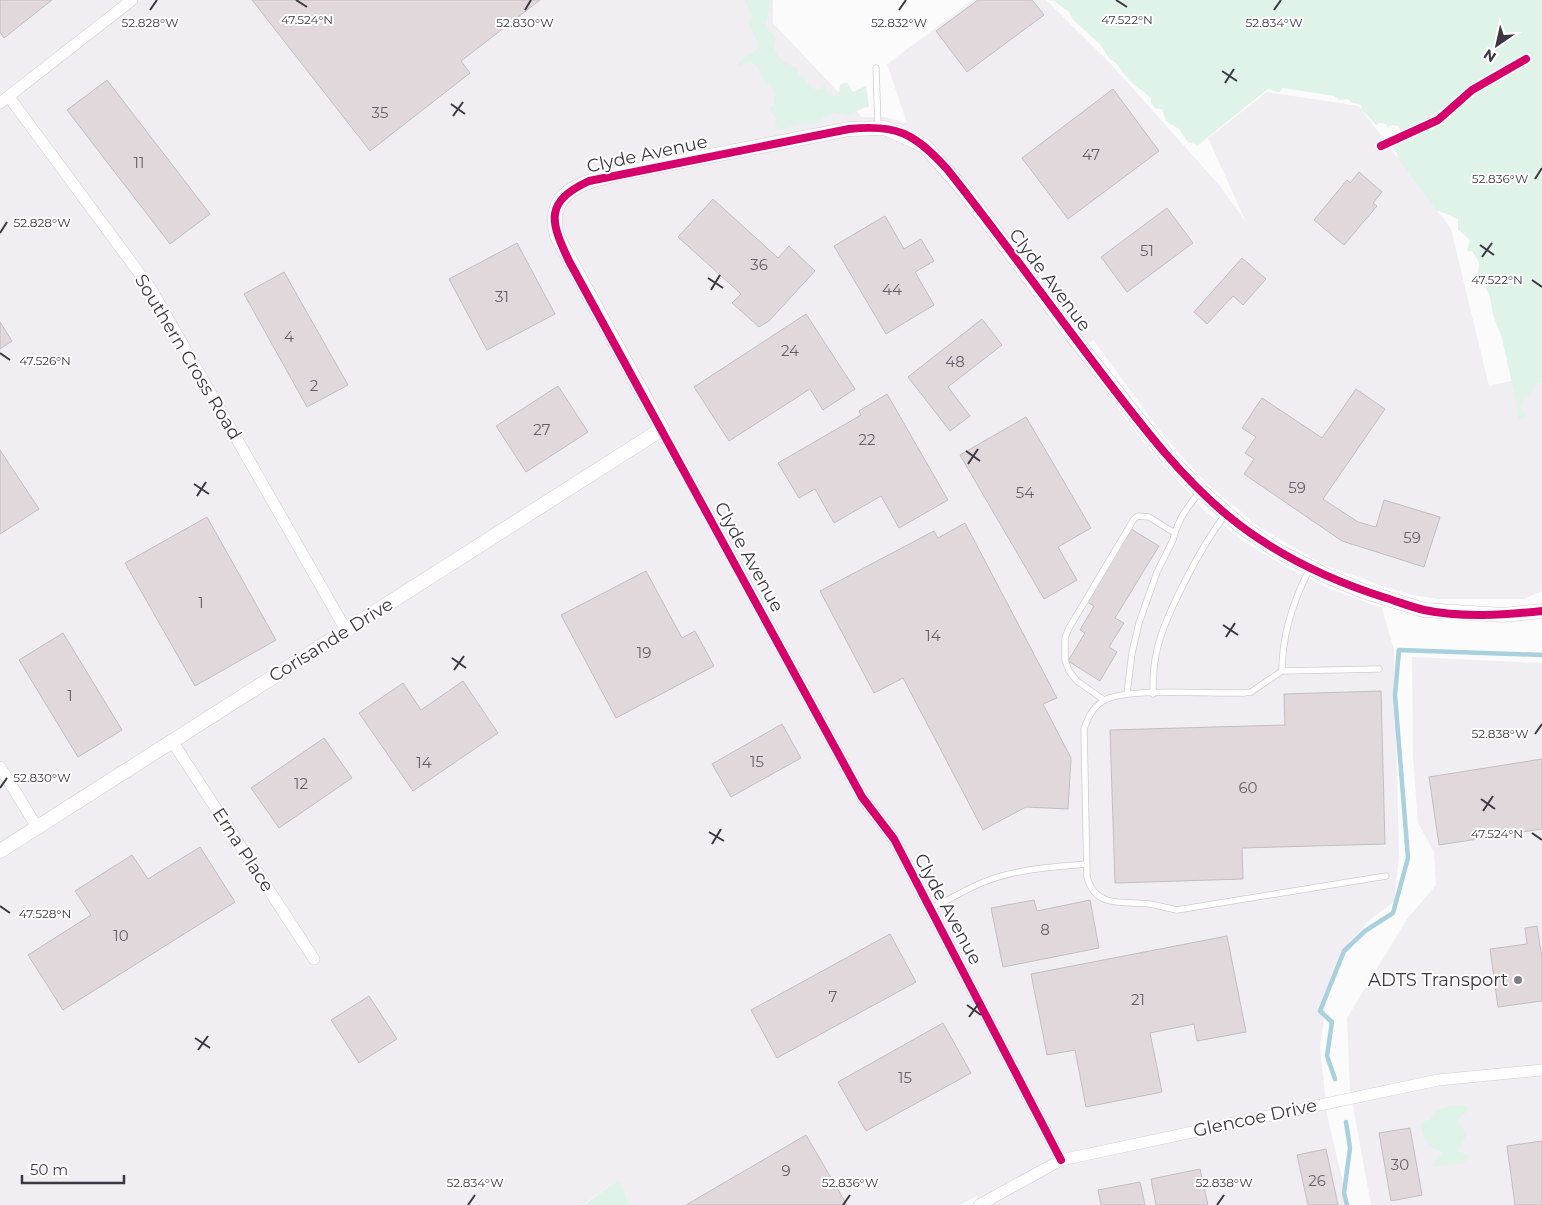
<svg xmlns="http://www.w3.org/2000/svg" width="1542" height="1205" font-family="Montserrat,sans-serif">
	<rect width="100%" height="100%" fill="#fbfbfb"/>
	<path fill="#f0eef3" d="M0 0H773V23L862 117H885L907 123 887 64 973 0H1046L1111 64 1220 186 1246 222 1208 138 1267 92 1359 106 1451 229 1489 386 1542 374V591L1524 599H1438L1413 595 1385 587 1325 565 1262 529 1206 483 1165 437 1093 340 1077 352 1139 437 1205 511 1243 541 1286 567 1328 588 1382 608 1394 650 1399 857 1394 902 1372 918 1351 940 1326 1002 1320 1048 1327 1114 1348 1205H981L977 1196 960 1205H630L619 1179 583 1205H0Z
		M1412 657 1542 663V1205H1371L1350 1090 1347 1018 1407 919 1436 885 1434 852 1418 823 1413 758Z"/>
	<path fill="#e0f3e8" d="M745 0H772L766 25 776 39 774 49 781 60 799 69 797 75 804 76 807 83 814 89H820L824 85 828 94 833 97 839 92 840 85 847 82 853 92 866 86 869 107 863 108 848 116 833 112 830 115 824 117C817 126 811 123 801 124 795 125 787 129 781 130L775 125 776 119 770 109 775 101 774 91 760 76 758 67 751 62 739 66 738 62 757 50V42L748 21 752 17Z
		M1047 0H1542V382L1533 386 1531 395 1525 398 1521 406 1522 411 1527 414 1522 419H1518L1515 397 1502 338 1493 315 1490 297 1478 272 1479 262 1472 251H1467L1470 240 1458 230V219L1436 210 1398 159 1397 153 1392 148 1393 142 1398 140 1400 129 1398 126 1392 125 1387 128 1386 124 1379 123 1376 125 1362 110 1361 105 1351 102 1348 99 1339 100 1334 96 1283 88 1279 92 1268 89 1198 145 1188 142 1179 129 1166 121 1162 109H1156L1151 103V98L1129 80 1116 63 1109 58 1100 44 1073 20 1069 12 1054 1Z
		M1464 1105 1468 1108 1467 1113 1462 1114 1458 1121 1467 1135 1458 1151 1470 1156 1464 1163 1432 1167 1434 1162 1441 1156 1442 1152C1426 1147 1422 1137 1421 1122L1430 1120C1434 1106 1451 1106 1464 1105Z
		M619 1179 630 1205H583H584Z"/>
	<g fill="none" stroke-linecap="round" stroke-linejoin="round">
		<path stroke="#a9d0dd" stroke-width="4.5" d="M1335 1079 1327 1056 1332 1022 1320 1011 1344 951 1365 931 1393 913 1408 858 1395 695 1399 650 1542 655
			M1346 1122 1350 1148 1344 1193 1347 1205"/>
	</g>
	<path fill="#e1d8dc" stroke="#c4bdc0" d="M0 0H52L4 38 0 32Z
		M252 0H540L461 61 470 73 370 151Z
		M978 0H1032L1044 15 967 72 936 31Z
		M107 80 210 214 170 244 67 110Z
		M1113 89 1159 151 1068 219 1022 158Z
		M1359 172 1382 192 1373 203 1377 206 1344 245 1314 220 1347 180 1350 183Z
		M713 199 778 258 789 246 815 271 769 321 759 327 732 303 741 294 678 237Z
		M1167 208 1193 243 1127 292 1101 257Z
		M885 216 904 249 921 239 934 261 915 272 934 305 886 334 834 246Z
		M517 243 555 314 487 350 449 279Z
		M1242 258 1266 279 1243 305 1233 296 1207 324 1194 312Z
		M284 272 348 385 307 407 244 294Z
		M806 314 855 389 823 410 810 389 729 441 694 387Z
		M982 319 1002 345 948 387 970 416 950 431 908 377Z
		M0 322 12 341 0 349Z
		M558 386 588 432 526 472 496 426Z
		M1356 389 1385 409 1323 499 1358 522 1376 527 1384 500 1440 517 1424 567 1342 541 1244 474 1254 459 1245 453 1256 437 1242 428 1262 398 1322 438Z
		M887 394 948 500 899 528 881 496 834 523 815 489 799 498 778 463 861 415 859 411Z
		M1026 417 1091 528 1058 547 1077 580 1044 599 960 455Z
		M0 450 39 509 0 534Z
		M207 517 276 640 195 686 125 563Z
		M965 523 1057 698 1043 704 1071 758 1068 809 1026 807 983 830 903 678 874 693 820 591 934 531 938 538Z
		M1131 529 1159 546 1115 618 1124 623 1109 647 1117 652 1100 681 1068 661 1085 633 1080 630 1094 606 1087 602Z
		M646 571 682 638 695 631 714 666 616 718 561 615Z
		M63 633 122 730 78 757 19 660Z
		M463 681 498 733 413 791 359 713 403 683 421 710Z
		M1381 691 1385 844 1242 848 1243 879 1115 883 1110 730 1285 725 1284 694Z
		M782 724 801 758 731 797 712 764Z
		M324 738 352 778 279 828 251 788Z
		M1542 759V829L1439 845 1429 777Z
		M200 847 235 902 63 1010 28 955 91 915 75 891 132 855 148 879Z
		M1034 900 1037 911 1090 900 1099 948 1003 967 991 908Z
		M1537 926 1542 958V1001L1498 1007 1490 949 1527 944 1525 928Z
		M890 934 916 982 777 1058 751 1010Z
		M1227 936 1246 1032 1197 1041 1194 1024 1150 1033 1162 1092 1086 1107 1075 1050 1047 1055 1031 974Z
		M369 996 397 1039 359 1063 331 1020Z
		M943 1023 971 1073 866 1131 838 1082Z
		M1410 1128 1422 1195 1391 1201 1379 1133Z
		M806 1135 847 1205H686Z
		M1542 1141V1205H1515L1507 1146Z
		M1326 1149 1338 1205H1308L1297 1155Z
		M1200 1169 1208 1205H1156L1151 1179Z
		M1140 1182 1145 1205H1101L1098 1190Z"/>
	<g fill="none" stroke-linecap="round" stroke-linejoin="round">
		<g stroke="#ceccd2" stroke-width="7">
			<path id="service" d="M876 68 878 126
				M1379 669 1282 671 1251 692 1243 693C1213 694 1126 687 1103 701 1092 708 1088 718 1084 729L1087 877C1095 909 1125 901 1150 904 1159 906 1168 908 1177 910L1386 876
				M1282 671C1282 634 1293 601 1310 568
				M1127 694 1132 653 1139 623 1157 572 1173 540C1177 521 1187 506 1201 491
				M1153 694C1153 681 1153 668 1156 655 1162 619 1203 543 1226 514
				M1104 700 1077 681 1069 671 1065 660V638L1069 628 1134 519 1138 516 1149 517 1173 532
				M931 908C949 900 966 889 984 882 1016 869 1052 867 1087 864"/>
		</g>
		<g stroke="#ceccd2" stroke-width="12">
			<path id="minor" d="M9 97 151 289 346 630
				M0 103 132 0
				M662 429 862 797 894 839 1061 1160
				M172 741 314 959
				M0 767 37 827
				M979 1205 1061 1160 1438 1080 1542 1070"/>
		</g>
		<g stroke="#ceccd2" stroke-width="15">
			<path id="tertiary" d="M0 851 662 429 557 236C545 189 585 182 621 173L849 129 885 128 925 146 966 193 1075 339 1167 456 1201 491 1242 527 1276 550 1327 576 1363 591 1424 610 1503 615 1542 611"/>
		</g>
		<use href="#service" stroke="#fefefe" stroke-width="5.5"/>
		<use href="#minor" stroke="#fefefe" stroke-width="11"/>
		<use href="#tertiary" stroke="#fefefe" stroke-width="14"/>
		<g stroke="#fff" stroke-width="11">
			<path id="cycleway" d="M1381 146 1438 120 1472 90 1526 59
				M1061 1160 894 839 862 797 569 261C550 221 544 202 589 181L849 129C897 124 914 133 947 169 1002 238 1053 310 1106 379 1143 427 1180 476 1227 515 1274 554 1329 580 1386 598 1399 602 1411 607 1424 610 1462 618 1504 615 1542 611"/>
		</g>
		<use href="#cycleway" stroke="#d6006c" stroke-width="8"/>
	</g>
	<path fill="none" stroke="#3c3743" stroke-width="2" d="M296 0 307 7M1116 0 1127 7M150 10 157 0M525 10 531 0M899 10 906 0M1274 10 1281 0M1222 71 1237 81M1225 83 1234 69M451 104 465 114M453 116 463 102M1535 179 1542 168M0 233 7 222M1480 245 1494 255M1482 257 1492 243M708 278 723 288M1532 280 1542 287M711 290 720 275M0 353 10 360M966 451 980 461M968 464 978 449M194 484 209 494M197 496 206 482M1223 625 1238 635M1226 637 1235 623M452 658 466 668M454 670 464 656M1535 734 1542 724M0 788 7 778M1481 799 1495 809M1483 811 1493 796M709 832 724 841M1532 833 1542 840M712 844 721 829M0 906 10 913M967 1005 981 1015M969 1017 979 1003M195 1038 210 1048M198 1050 208 1036M468 1205 475 1195M843 1205 850 1195M1217 1205 1224 1195"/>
	<circle fill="#7f7c83" stroke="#fff" stroke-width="2" cx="1518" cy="980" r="5"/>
	<g text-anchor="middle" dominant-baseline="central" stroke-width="4" stroke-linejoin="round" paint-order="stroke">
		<g font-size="15" fill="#655f69">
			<text x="380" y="112">35</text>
			<text x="1091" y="154">47</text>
			<text x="139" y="162">11</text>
			<text x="1147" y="250">51</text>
			<text x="759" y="264">36</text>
			<text x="892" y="289">44</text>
			<text x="502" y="296">31</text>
			<text x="289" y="336">4</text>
			<text x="790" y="350">24</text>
			<text x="955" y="361">48</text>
			<text x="314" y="385">2</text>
			<text x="542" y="429">27</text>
			<text x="867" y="439">22</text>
			<text x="1297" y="487">59</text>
			<text x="1025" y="492">54</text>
			<text x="1412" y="537">59</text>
			<text x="201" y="602">1</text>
			<text x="933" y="635">14</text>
			<text x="644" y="652">19</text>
			<text x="70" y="695">1</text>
			<text x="757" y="761">15</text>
			<text x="424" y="762">14</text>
			<text x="301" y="783">12</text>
			<text x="1248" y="787">60</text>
			<text x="1045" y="929">8</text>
			<text x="121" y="935">10</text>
			<text x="833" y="996">7</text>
			<text x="1138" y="999">21</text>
			<text x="905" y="1077">15</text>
			<text x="1400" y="1164">30</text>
			<text x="786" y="1170">9</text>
			<text x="1317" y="1180">26</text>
		</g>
		<g font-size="18" fill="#3c3743" stroke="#fff">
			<text transform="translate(647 154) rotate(-12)">Clyde Avenue</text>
			<text transform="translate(1050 280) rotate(53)">Clyde Avenue</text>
			<text transform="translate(188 357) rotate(59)">Southern Cross Road</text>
			<text transform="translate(749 557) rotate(61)">Clyde Avenue</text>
			<text transform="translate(331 640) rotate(-32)">Corisande Drive</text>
			<text transform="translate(243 850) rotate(57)">Erna Place</text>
			<text transform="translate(948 909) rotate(62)">Clyde Avenue</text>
			<text transform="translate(1255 1118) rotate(-12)">Glencoe Drive</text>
		</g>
		<g font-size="18" fill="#3c3743" stroke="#fff" text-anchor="end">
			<text x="1508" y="980">ADTS Transport</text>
		</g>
	</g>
	<g font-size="12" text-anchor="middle" fill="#3c3743" stroke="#fff" stroke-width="4" stroke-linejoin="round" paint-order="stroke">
		<text x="307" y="24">47.524°N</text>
		<text x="1127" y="24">47.522°N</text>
		<text x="150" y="27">52.828°W</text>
		<text x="525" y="27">52.830°W</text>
		<text x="899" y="27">52.832°W</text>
		<text x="1274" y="27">52.834°W</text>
		<text x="1500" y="183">52.836°W</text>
		<text x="42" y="227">52.828°W</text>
		<text x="1497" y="284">47.522°N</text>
		<text x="45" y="365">47.526°N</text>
		<text x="1500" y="738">52.838°W</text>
		<text x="42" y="782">52.830°W</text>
		<text x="1497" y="838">47.524°N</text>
		<text x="45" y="918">47.528°N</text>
		<text x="475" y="1187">52.834°W</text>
		<text x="850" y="1187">52.836°W</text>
		<text x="1224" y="1187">52.838°W</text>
	</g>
	<g transform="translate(1497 45) rotate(214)" stroke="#ffffff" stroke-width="4" paint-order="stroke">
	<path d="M0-4L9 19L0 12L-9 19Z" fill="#3c3743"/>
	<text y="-8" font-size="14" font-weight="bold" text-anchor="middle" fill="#3c3743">N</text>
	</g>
	<path d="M22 1175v8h102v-8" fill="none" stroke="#3c3743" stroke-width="2.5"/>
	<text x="30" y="1175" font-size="15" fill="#3c3743" stroke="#ffffff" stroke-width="4" paint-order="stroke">50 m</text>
</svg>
